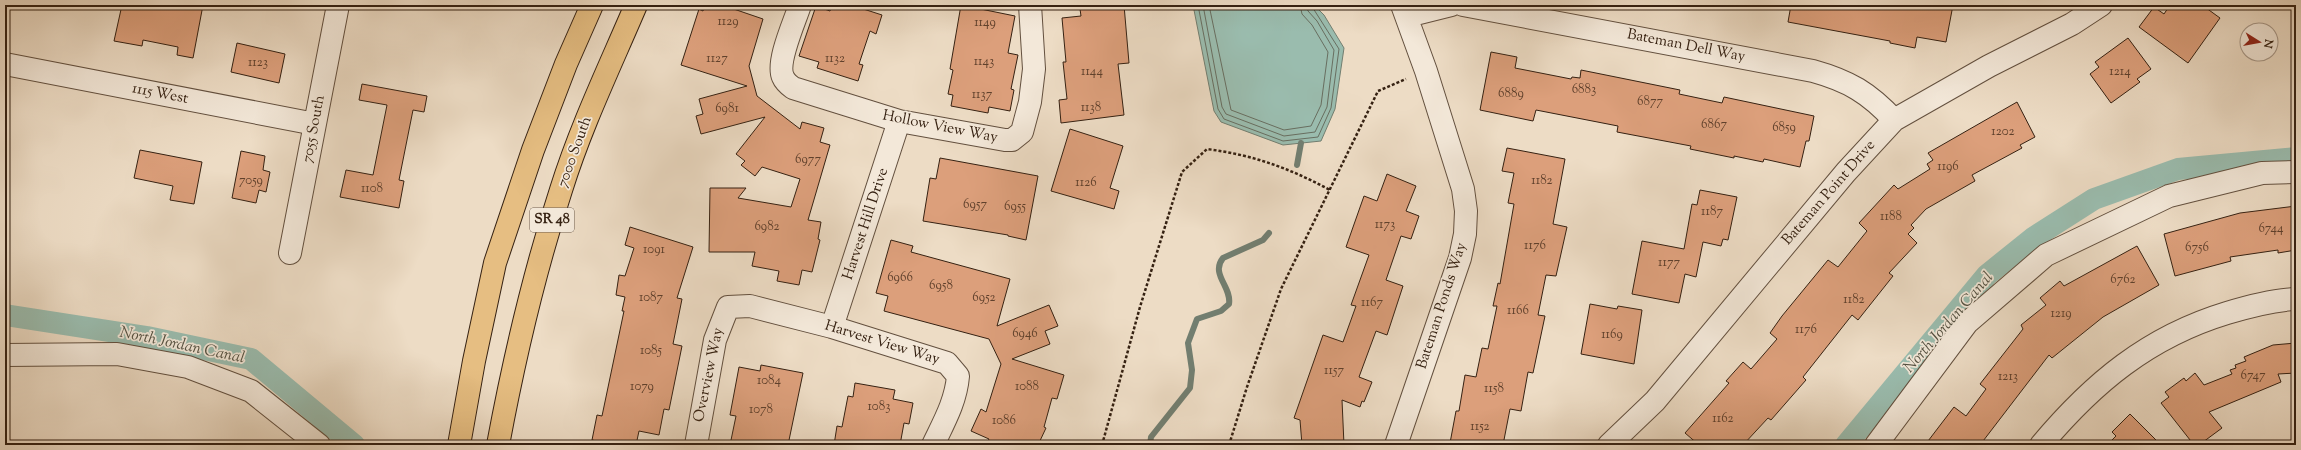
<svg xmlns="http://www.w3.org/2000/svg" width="2301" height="450" font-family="'Sorts Mill Goudy',serif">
	<rect width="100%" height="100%" fill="#eddcc5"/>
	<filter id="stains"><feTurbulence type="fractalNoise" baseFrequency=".005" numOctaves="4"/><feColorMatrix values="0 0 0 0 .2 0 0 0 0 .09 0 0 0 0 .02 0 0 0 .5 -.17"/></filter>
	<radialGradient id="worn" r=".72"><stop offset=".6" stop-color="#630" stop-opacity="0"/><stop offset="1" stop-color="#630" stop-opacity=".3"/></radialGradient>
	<path fill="#9abcae" stroke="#727e70" d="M1193 5H1314L1324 15 1344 48 1335 109 1321 141 1283 145 1221 122 1214 111Z"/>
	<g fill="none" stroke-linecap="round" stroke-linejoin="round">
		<path stroke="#686e60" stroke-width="1" d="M1198 5 1218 109 1224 119 1283 141 1318 137 1331 108 1339 49 1311 5
			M1203 5 1222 107 1226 114 1284 136 1315 132 1327 107 1334 50 1317 21 1308 11 1306 5
			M1209 5 1231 110 1284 130 1311 126 1321 105 1328 52 1312 25 1302 14 1300 5"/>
		<path stroke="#727e70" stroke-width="6" d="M1297 165 1301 143
			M1150 445 1151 437 1190 388 1192 370 1188 343 1197 319 1221 311 1229 304C1232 287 1210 274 1223 258L1263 240 1269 233"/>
		<path stroke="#9abcae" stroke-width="22" d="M5 315 147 337 251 359 354 445
			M1846 445 1987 275 2033 238 2094 199 2178 169 2296 158"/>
	</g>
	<path fill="#dc9f7b" stroke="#352112" d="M122 5H203L193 58 177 55 178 47 143 40 142 46 114 41Z
		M705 5H722L763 19 749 66 757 96 800 129 802 122 824 128 820 142 830 145 808 220 821 222 818 239 820 240 812 272 802 270 799 285 777 281 779 271 752 266 755 252H709L710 188H746L738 198 791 207 800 179 762 167 755 176 741 165 745 161 736 154 765 117 701 134 696 116 703 114 699 99 747 86 681 65 699 9 703 11Z
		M832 5H851L882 15 876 34 870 31 859 64 863 65 858 81 817 68 819 62 799 56 816 6 830 11Z
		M961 5 1015 16 1008 53 1018 55 1011 89 1014 90 1010 111 989 107 988 113 951 106 953 95 948 94 953 70 950 69Z
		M1124 5 1129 63 1118 64 1124 115 1061 123 1059 100 1067 99 1063 62H1066L1062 18 1081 16 1080 9Z
		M1791 5H1953L1946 42 1917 37 1915 48 1890 43V41L1788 22Z
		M2170 5H2202L2220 18 2188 63 2139 27 2154 7 2164 14Z
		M2128 38 2151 69 2137 79 2140 82 2111 103 2090 74 2099 67 2095 62Z
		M237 43 285 54 279 83 231 72Z
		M1491 52 1517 57 1515 68 1571 79 1572 77 1580 78 1581 70 1680 90 1679 94 1722 103 1724 97 1814 116 1809 141H1806L1800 167 1764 159 1763 162 1734 156V158L1690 149 1691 146 1617 132 1618 126 1536 110 1533 121 1480 110Z
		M362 84 427 96 424 112 413 110 399 180 404 181 399 208 340 197 346 170 373 175 387 105 359 100Z
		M2017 102 2035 137 2020 145 2022 148 1972 175 1975 181 1926 209 1911 225 1914 228 1908 234 1917 243 1889 273 1893 276 1858 320 1852 315 1803 377 1806 380 1771 420 1768 418 1743 445H1699L1685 433 1729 383 1726 381 1743 362 1751 369 1777 339 1770 333 1782 316 1828 260 1838 267 1867 231 1859 223 1894 185 1898 189 1930 169 1927 164 1933 160 1928 153Z
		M1070 129 1123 146 1110 188 1119 191 1114 209 1051 191Z
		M1507 148 1565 159 1553 224 1567 227 1556 276 1546 275 1538 315 1545 316 1533 373 1528 372 1521 411 1510 409 1503 445H1460L1450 443 1456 411H1459L1465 375 1476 377 1482 348 1488 349 1497 306H1493L1498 283 1500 284 1514 204 1508 203 1514 173 1502 171Z
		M140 150 202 162 194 204 170 200 173 186 134 178Z
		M241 151 265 156 263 170 270 172 266 192 259 190 256 203 232 198Z
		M940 158 1038 176 1026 240 1008 236V235L923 221 930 178 936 179Z
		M1387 174 1416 186 1406 211 1419 216 1411 239 1401 236 1386 280 1403 286 1387 335 1376 331 1359 377 1372 382 1364 402 1362 401 1360 407 1342 400 1344 445H1302L1300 420 1294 418 1323 335 1343 342 1356 306 1351 305 1369 255 1346 247 1364 196 1377 201Z
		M1700 190 1737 197 1728 240 1723 239 1721 246 1703 242 1696 277 1685 274 1679 303 1632 294 1642 241 1684 249 1692 204 1697 205Z
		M2296 206V250L2278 253V250L2230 257 2231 261 2175 276 2164 234 2240 213Z
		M630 227 693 247 677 298 682 299 673 344 682 346 669 410 664 409 659 435 639 431 636 445H618L592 440 597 415 602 416 624 311H622L625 297 616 295 619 275 625 276 634 248 625 245Z
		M891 240 913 246 911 252 1010 279 997 326 1049 305 1058 326 1045 331 1050 344 1012 359 1064 375 1057 399 1052 398 1044 427 1046 428 1038 445H986L989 439 971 431 981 409 986 412 1001 364 989 339 884 311 888 296 876 293Z
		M2137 246 2159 285 2103 317 2052 358 2049 355 1980 445H1925L1954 407 1966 416 1986 389 1980 384 2023 329 2021 325 2046 305 2040 298 2060 281 2064 286Z
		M1590 304 1617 309 1618 306 1642 310 1634 364 1581 354Z
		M2296 343V373L2278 374 2281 382 2209 412 2222 428 2199 445H2194L2161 403 2169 397 2165 392 2184 378 2186 381 2195 373 2204 385 2232 374 2230 370 2236 368 2235 365 2246 361 2244 357 2273 345Z
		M761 365 803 373 788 445H730L736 416 730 415 739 367 760 371Z
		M855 383 895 390 893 399 913 403 909 424 904 423 900 445H834L837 426 842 427 848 396 853 397Z
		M2130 414 2161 445H2107L2116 436 2112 432Z"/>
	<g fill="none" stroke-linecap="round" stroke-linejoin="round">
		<g stroke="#63503f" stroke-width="24">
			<path id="minor" d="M800 5C795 21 776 62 783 77 785 82 789 85 793 88L899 121 1005 140H1012L1022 132 1030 102 1034 69 1030 5
				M1463 5 1813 71C1849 81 1869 93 1894 120
				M1407 16 1451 5
				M5 64 315 124
				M290 253 338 5
				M832 327 899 121
				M5 355 117 354 188 367 251 391 319 445
				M696 445 715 340 728 307 750 306 832 327 947 363 958 376C956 401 944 422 933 445
				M1396 445 1460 258 1465 234 1466 211 1463 189 1426 71 1402 5
				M1609 445 1655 401 1846 172 1894 120 1989 66 2072 24 2101 5
				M1876 445 1967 323 2046 255 2169 196 2262 173 2296 172
				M2041 445C2093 383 2148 337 2227 313 2250 306 2273 300 2296 299"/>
		</g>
		<g stroke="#352112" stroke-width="24">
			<path id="major" d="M459 445 474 361 495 263 533 150 566 64 592 5
				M498 445C514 359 534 273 561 190 581 126 610 66 636 5"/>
		</g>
		<path stroke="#352112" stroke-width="2.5" stroke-dasharray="3 2" stroke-linecap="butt" d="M1102 445 1140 307 1182 172 1207 149C1253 155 1289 168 1330 190
			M1229 445 1247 387 1281 289 1378 91 1406 79"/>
		<use href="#minor" stroke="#f3e8d9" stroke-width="22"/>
		<use href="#major" stroke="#e6be82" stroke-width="22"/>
	</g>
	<g text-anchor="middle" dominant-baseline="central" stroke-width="3.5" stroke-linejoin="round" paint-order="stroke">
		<g font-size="13" fill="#5f402c">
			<text x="728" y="22">1129</text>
			<text x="985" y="23">1149</text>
			<text x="717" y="59">1127</text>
			<text x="835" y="59">1132</text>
			<text x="984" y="62">1143</text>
			<text x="258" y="63">1123</text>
			<text x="1092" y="72">1144</text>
			<text x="2120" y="72">1214</text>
			<text x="1584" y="90">6883</text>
			<text x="1511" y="94">6889</text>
			<text x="982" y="95">1137</text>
			<text x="1650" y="102">6877</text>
			<text x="1091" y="108">1138</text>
			<text x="727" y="109">6981</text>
			<text x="1714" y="125">6867</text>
			<text x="1784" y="128">6859</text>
			<text x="2003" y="132">1202</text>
			<text x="808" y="160">6977</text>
			<text x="1948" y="167">1196</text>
			<text x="251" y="181">7059</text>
			<text x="1542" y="181">1182</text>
			<text x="1086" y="183">1126</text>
			<text x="372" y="189">1108</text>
			<text x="975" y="205">6957</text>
			<text x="1015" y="207">6955</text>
			<text x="1712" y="212">1187</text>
			<text x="1891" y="217">1188</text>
			<text x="1385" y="225">1173</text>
			<text x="767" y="227">6982</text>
			<text x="2271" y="229">6744</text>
			<text x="1535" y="246">1176</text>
			<text x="2197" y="248">6756</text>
			<text x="654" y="250">1091</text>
			<text x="1669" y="263">1177</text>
			<text x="900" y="278">6966</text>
			<text x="2123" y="280">6762</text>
			<text x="941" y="286">6958</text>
			<text x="651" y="298">1087</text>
			<text x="984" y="298">6952</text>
			<text x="1854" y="300">1182</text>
			<text x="1372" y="303">1167</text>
			<text x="1518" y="311">1166</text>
			<text x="2061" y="314">1219</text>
			<text x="1806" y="330">1176</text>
			<text x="1025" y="334">6946</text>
			<text x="1612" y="335">1169</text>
			<text x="651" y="351">1085</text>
			<text x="1334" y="371">1157</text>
			<text x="2253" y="376">6747</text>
			<text x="2008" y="377">1213</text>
			<text x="769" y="381">1084</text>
			<text x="642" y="387">1079</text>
			<text x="1027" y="387">1088</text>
			<text x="1494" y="389">1158</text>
			<text x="879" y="407">1083</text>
			<text x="761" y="410">1078</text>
			<text x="1723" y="419">1162</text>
			<text x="1004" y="421">1086</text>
			<text x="1480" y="427">1152</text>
		</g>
		<rect fill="#f3e8d9" stroke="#6e5d4e" stroke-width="1" x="530" y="208" width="44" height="24" rx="3"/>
		<g font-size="14" font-weight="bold" fill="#352112">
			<text x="552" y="220">SR 48</text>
		</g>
		<g font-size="15" fill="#352112" stroke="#f3e8d9">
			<text transform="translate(1686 46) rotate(11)">Bateman Dell Way</text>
			<text transform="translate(160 94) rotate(11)">1115 West</text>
			<text transform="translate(940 127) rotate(11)">Hollow View Way</text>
			<text transform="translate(314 129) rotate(-79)">7055 South</text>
			<text transform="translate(575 152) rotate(-70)">7000 South</text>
			<text transform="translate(1829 193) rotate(-49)">Bateman Point Drive</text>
			<text transform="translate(866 224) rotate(-72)">Harvest Hill Drive</text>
			<text transform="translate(1442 306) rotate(-72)">Bateman Ponds Way</text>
			<text transform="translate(882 343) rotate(17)">Harvest View Way</text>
			<text transform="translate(709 375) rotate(-78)">Overview Way</text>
		</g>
		<g font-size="16" font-style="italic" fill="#535041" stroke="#f3e8d9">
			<text transform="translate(1949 323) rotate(-49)">North Jordan Canal</text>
			<text transform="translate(182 346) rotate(12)">North Jordan Canal</text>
		</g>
	</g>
	<rect width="2301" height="450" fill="none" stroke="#eddcc5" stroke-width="20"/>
	<rect x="6" y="6" width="2289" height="438" fill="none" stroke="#352112" stroke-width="2"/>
	<rect x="10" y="10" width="2281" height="430" fill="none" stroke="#352112"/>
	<g transform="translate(2259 42) rotate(101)"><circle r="19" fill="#f3e8d9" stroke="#a79889"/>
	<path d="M0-3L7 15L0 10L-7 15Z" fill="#8f2418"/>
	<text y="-6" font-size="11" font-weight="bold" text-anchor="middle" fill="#352112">N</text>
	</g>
	<rect width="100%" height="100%" filter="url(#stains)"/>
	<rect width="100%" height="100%" fill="url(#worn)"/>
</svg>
